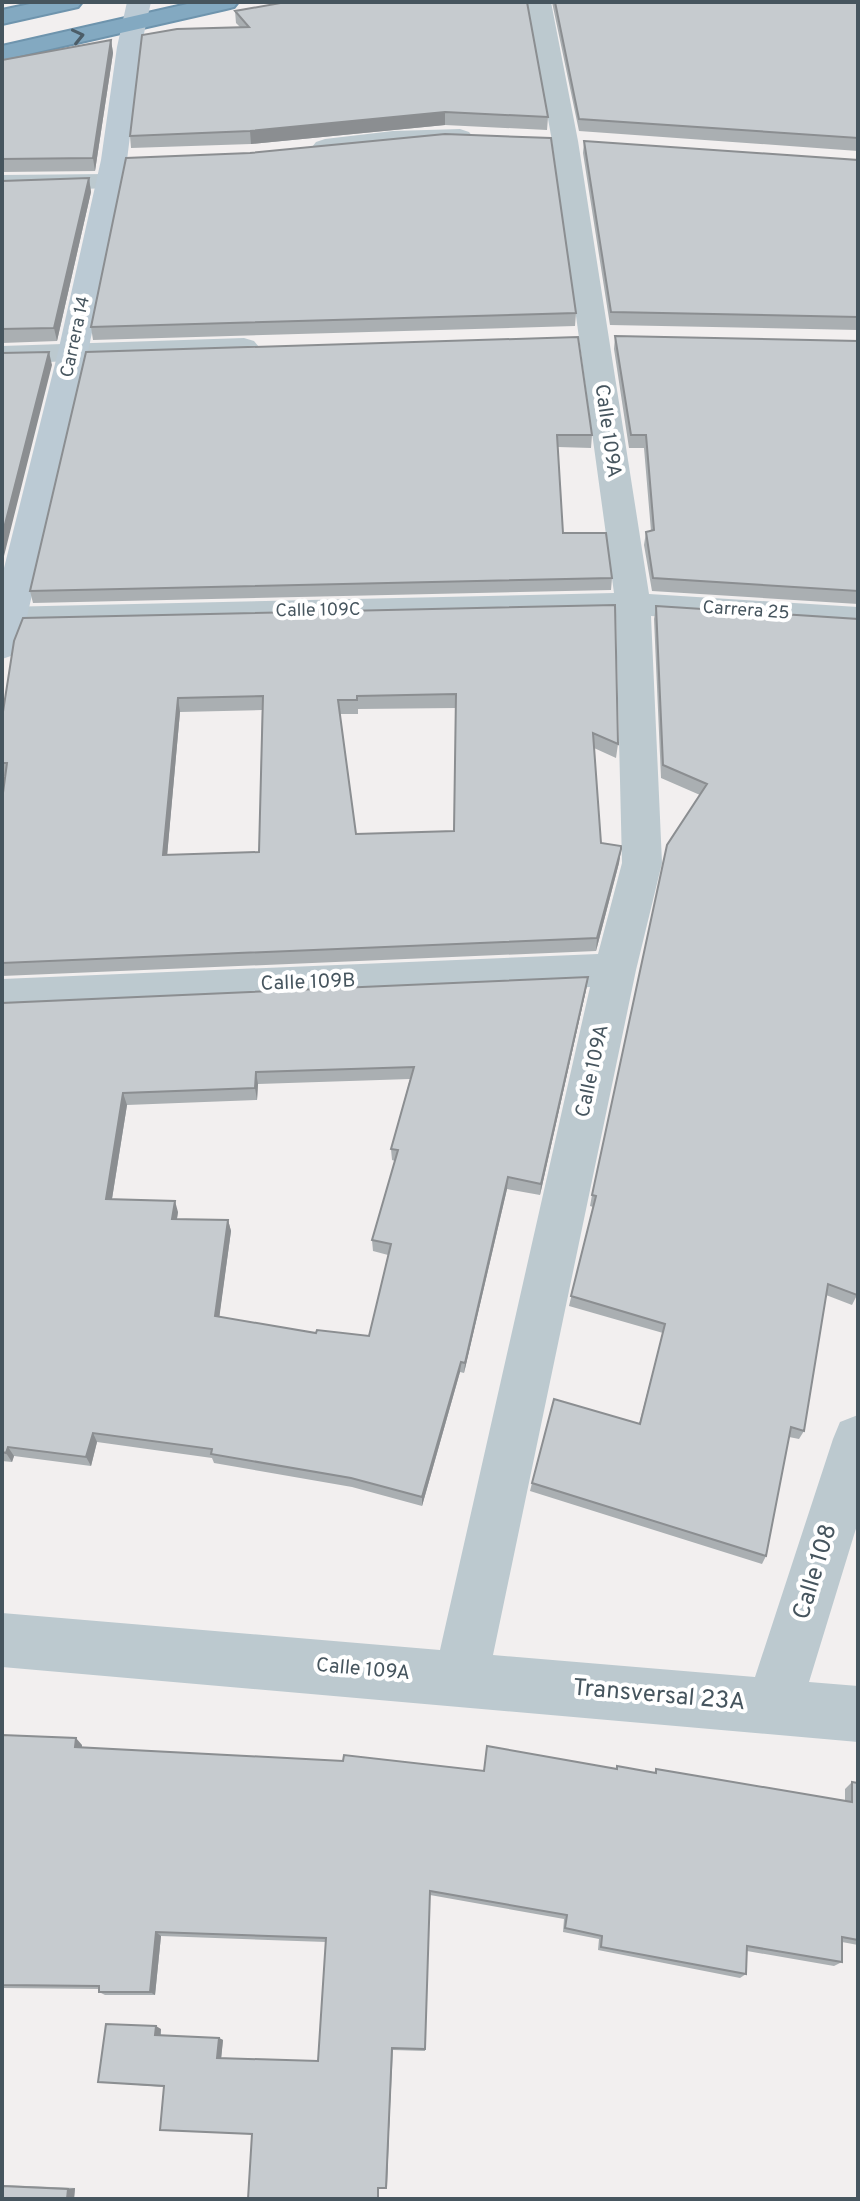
<svg xmlns="http://www.w3.org/2000/svg" width="860" height="2201" font-family="Overpass,sans-serif">
	<rect width="100%" height="100%" fill="#f2efef"/>
	<g fill="none" stroke-linecap="round" stroke-linejoin="round">
		<g stroke="#6e94ad" stroke-width="4">
			<path id="highway" d="M39 2H82L78 7 2 24V10Z
				M196 2H238L234 7 226 9 2 60V46Z"/>
		</g>
		<path fill="#bcc9cf" fill-rule="evenodd" d="M527 2H551L578 141 649 594 858 607V629L651 616 662 863 636 970 493 1655 755 1677 833 1439 840 1422 858 1415V1522L809 1682 858 1686V1742L2 1667V1613L440 1650 590 987 2 1013V979L598 954 622 863 616 616 2 629V607L614 593 552 141Z
			M460 129 469 132 473 137 469 142 325 155 316 152 312 147 316 142 325 139 393 131Z
			M107 174 116 176 120 182 116 188 2 191V175Z
			M244 338 254 341 259 347 254 353 2 364V346Z"/>
		<path fill="#bbcad4" fill-rule="evenodd" d="M127 2H151L141 47 127 160 88 352 20 647 14 655 2 659V576L58 352 101 160 117 47Z"/>
		<use href="#highway" fill="#83a9c1" fill-rule="evenodd"/>
	</g>
	<path fill="#aaafb2" fill-rule="evenodd" d="M552 2H858V151L579 131Z
		M235 11 548 117 547 130 445 125 251 144 131 148 130 136 240 27 236 23Z
		M111 40 113 53 95 171 2 172V60Z
		M584 141 858 160V330L610 325 583 153Z
		M89 178 91 192 57 341 2 343V181Z
		M576 313 575 326 93 340 91 327Z
		M615 336 858 341V604L652 591 644 545 646 532 651 531 644 448H629L614 349Z
		M86 352 592 435 591 448 558 447 563 533 612 578 611 590 33 603 30 591Z
		M615 605 618 744 616 758 594 748 601 843 621 849 619 863 596 951 2 976V800L5 776 2 777V718ZM456 708 454 831 356 834 340 714H358V709ZM262 710 259 852 167 855 180 712Z
		M656 606 857 1295 852 1305 826 1295 804 1431 799 1439 789 1437 766 1556 762 1564 530 1491 532 1483 639 1424 663 1333 569 1306 593 1207 590 1206 592 1195 700 795 661 778 654 619Z
		M588 977 586 990 540 1195 507 1189 464 1373 460 1372 422 1506 352 1487 214 1463 212 1458 97 1442 91 1466 14 1456 12 1462 2 1461V1003ZM410 1079 391 1149 392 1160 395 1161 372 1240 373 1251 388 1255 369 1336 316 1333 219 1317 231 1231 228 1220 177 1219 178 1212 112 1199 127 1105 257 1100 258 1084Z
		M2 1735 82 1745V1748L484 1771 616 1769 617 1766 654 1773 656 1769 845 1801V1789L852 1782 858 1783V1945L842 1942V1962L834 1966 747 1951 746 1974 740 1978 598 1950 599 1939 563 1932 564 1919 430 1895 425 2051 393 2050 386 2188 252 2134 164 2087 98 2082 161 2029V2035L219 2038 223 2040 221 2058 318 2061 326 1942 161 1936 155 1995H105L99 1992V1989L2 1988Z
		M2 2185 75 2188 74 2199H2Z"/>
	<path fill="#8b8e91" d="M111 40 113 53 95 171 93 158Z
		M445 112V125L251 144 250 131Z
		M89 178 91 192 57 341 54 328Z
		M49 352 52 365 2 564V536Z
		M178 698 180 712 166 868 163 855Z
		M621 849 619 863 596 951 597 938Z
		M588 977 586 990 540 1195 541 1184Z
		M256 1072 258 1084 257 1100 255 1088Z
		M123 1093 127 1105 110 1211 106 1199Z
		M508 1177 507 1189 464 1373 465 1363Z
		M175 1201 178 1212 175 1230 172 1219Z
		M228 1220 231 1231 218 1327 215 1316Z
		M461 1362 460 1372 422 1506V1497Z
		M93 1433 97 1442 91 1466 86 1457Z
		M8 1447 14 1456 12 1462 6 1453Z
		M76 1738 82 1745 81 1754 75 1747Z
		M156 1932 161 1936 155 1995 150 1992Z
		M156 2026 161 2029 160 2037 155 2035Z
		M219 2038 223 2040 221 2060 217 2058Z
		M392 2048 387 2187 386 2188Z
		M75 2188 74 2199H67L68 2189Z"/>
	<path fill="#c6cbcf" stroke="#8b8e91" stroke-width="2" fill-rule="evenodd" d="M286 2H527L548 117 445 112 250 131 130 136 142 35 177 29 249 27 235 11Z
		M555 2H858V138L579 119Z
		M111 40 93 158 2 159V60Z
		M445 134 551 138 576 313 91 327 126 158 250 153Z
		M584 141 858 160V317L611 312Z
		M89 178 54 328 2 329V181Z
		M615 336 858 341V591L653 578 646 532 654 530 646 435H631Z
		M578 337 592 435H557L563 533H606L612 578 30 591 86 352Z
		M49 352 2 536V353Z
		M615 605 618 744 593 733 601 843 621 846V849L597 938 2 963V800L7 763H2V718L14 641 23 618ZM456 694 454 831 356 834 338 700H357V696ZM263 696 259 852 163 855 178 698Z
		M656 606 858 619V1290L857 1295 828 1284 804 1431 791 1427 766 1556 532 1483 554 1399 640 1424 665 1324 571 1296 596 1196 592 1195 667 845 707 784 663 765Z
		M588 977 541 1184 508 1177 465 1363 461 1362 422 1497 351 1478 211 1454 212 1449 93 1433 86 1457 8 1447 6 1453 2 1452V1003ZM414 1067 391 1149 398 1150 372 1240 391 1244 369 1336 317 1330 316 1333 215 1316 228 1220 172 1219 175 1201 106 1199 123 1093 255 1088 256 1072Z
		M2 1735 76 1738 75 1747 343 1761 344 1755 484 1771 487 1746 617 1769V1766L656 1773V1769L852 1802V1782L858 1783V1940L842 1937V1962L747 1946 746 1974 601 1947 602 1936 565 1928 567 1915 430 1891 425 2049 392 2048 386 2188H378V2199H248L252 2134 160 2130 164 2086 98 2082 106 2024 156 2026 155 2035 219 2038 217 2058 318 2061 326 1938 156 1932 150 1992H99V1986L2 1985Z
		M2 2186 68 2189 67 2199H2Z"/>
	<defs><path id="oneway-chevron" d="M-2-3.5L2.5 0L-2 3.5" fill="none" stroke-width="1.6" stroke-linecap="round" stroke-linejoin="round" transform="scale(2)"/></defs>
	<use stroke="#4c5d68" href="#oneway-chevron" transform="translate(78 36) rotate(-13)"/>
	<g text-anchor="middle" dominant-baseline="central" stroke-width="8" stroke-linejoin="round" paint-order="stroke">
		<g font-size="18" fill="#46555e" stroke="#fff">
			<text transform="translate(76 337) rotate(-78)">Carrera 14</text>
			<text transform="translate(318 611) rotate(-1)">Calle 109C</text>
			<text transform="translate(746 611) rotate(4)">Carrera 25</text>
		</g>
		<g font-size="20" fill="#46555e" stroke="#fff">
			<text transform="translate(607 431) rotate(82)">Calle 109A</text>
			<text transform="translate(308 983) rotate(-2)">Calle 109B</text>
			<text transform="translate(593 1071) rotate(-78)">Calle 109A</text>
			<text transform="translate(363 1670) rotate(5)">Calle 109A</text>
		</g>
		<g font-size="24" fill="#46555e" stroke="#fff">
			<text transform="translate(816 1572) rotate(-73)">Calle 108</text>
			<text transform="translate(659 1696) rotate(5)">Transversal 23A</text>
		</g>
	</g>
	<rect width="860" height="2201" fill="none" stroke="#46555e" stroke-width="8"/>
</svg>
